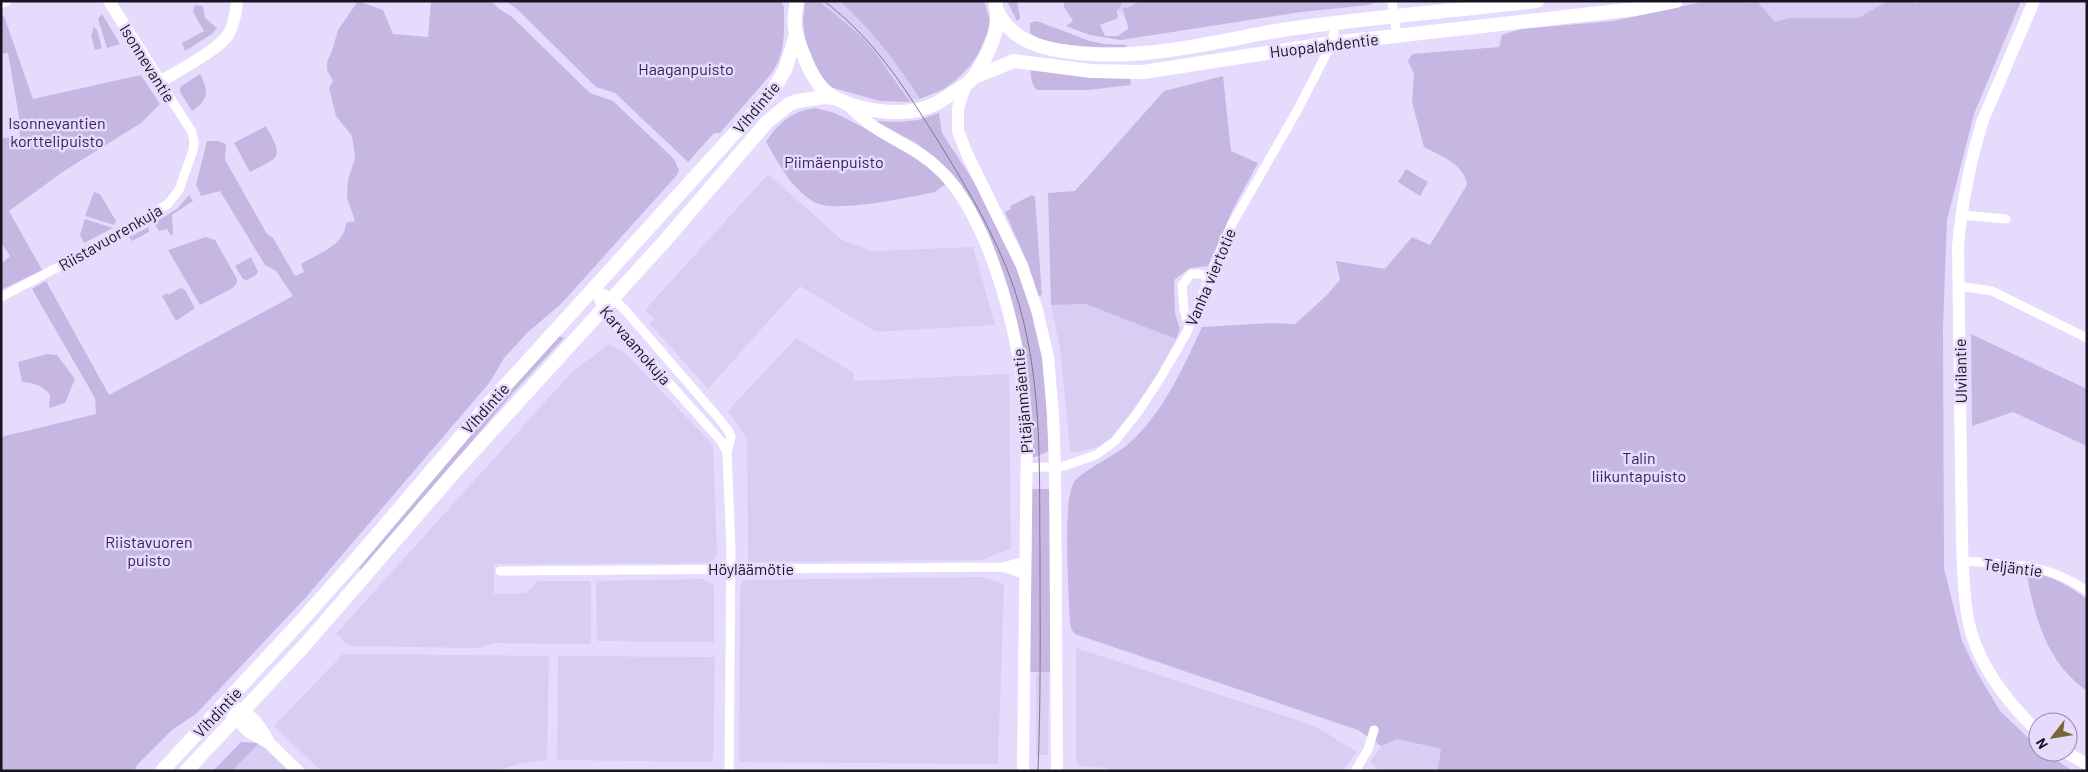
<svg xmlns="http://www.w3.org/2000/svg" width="2088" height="772" font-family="Barlow,sans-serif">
	<rect width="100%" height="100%" fill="#e6dbfc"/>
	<path fill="#dacdf4" d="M819 1H840L869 28 902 71 920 99 910 102 894 77 862 37Z
		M1116 1H1197L1119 13Z
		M1757 1H1888L1858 18H1789L1775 22Z
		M768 174 842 240 872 251 973 247 995 325 876 332 800 286 708 389 649 323 654 319 645 310Z
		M1086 304 1176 339 1158 373 1144 395 1110 439 1095 448 1077 452 1070 451 1061 354 1051 305Z
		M796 338 854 373V381L1009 374 1011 549 981 560 748 562 747 439 728 411Z
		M609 344 626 354 713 445 717 553 715 559 706 563 494 564V594L526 593 538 581H591V644L495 643 477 648 349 646 336 634 571 373Z
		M982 577 1004 584 998 764 739 762 740 588 743 580Z
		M703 579 714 585V642L597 641 596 581Z
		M1076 648 1294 719 1320 729 1357 752 1342 771H1114L1106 768 1081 766 1076 761Z
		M343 654 549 656 547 760 518 764 496 771H321L274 726Z
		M558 656 715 657 713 760 711 762 557 760Z
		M1049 672 1048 755H1036V673Z
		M1397 739 1464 755 1489 771H1379L1370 762 1381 746Z
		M259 743 288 771H232Z"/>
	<path fill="#c5b7e2" d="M358 1 383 10 393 34 428 37 431 1H491L498 8 512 17 590 93 613 101 674 159 679 170 677 175 561 304 527 333 504 358 490 382 307 596 197 713 172 730 138 764 134 771H1V437L96 414 95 398 32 289 46 281 109 395 293 296 276 271 265 265 220 191 201 196 196 185 207 141H218L226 144 225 160 267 234 273 238 295 276 304 272 301 264C318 254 345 245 346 223L355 221 347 198 348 180 355 158 352 136 336 116 329 88 333 81 327 70V62L332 51 338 30Z
		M506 1H781L784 7C784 31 786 53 771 74L720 133H714L688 162 615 93 596 87 518 10Z
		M805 1H819L862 37 878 56 910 102 880 101 830 87 819 75 806 45 803 22Z
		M840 1H984L990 20 988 32 978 54 970 66 956 80 944 89 920 99C897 63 872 30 840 1Z
		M1007 1H1017L1020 18 1017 21Z
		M1064 1H1121V6L1117 11 1118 18 1100 25 1105 36H1118L1128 29C1128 21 1123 17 1123 8H1128L1139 1H1377L1369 5 1301 12 1121 40 1090 35 1066 26 1073 21 1064 7Z
		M1707 1H1744L1747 3 1757 1 1775 22 1789 18H1858L1888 1H1913L1914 4 1920 1H2021L1974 114 1947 220 1943 328 1944 568 1962 641 1978 674 2000 711 2038 747V752H2044L2073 771H1440L1438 769 1441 749 1397 739 1381 746 1358 730 1075 634 1071 629 1070 622C1069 595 1062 501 1074 482 1079 473 1117 454 1127 445 1161 417 1184 366 1202 327L1272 323 1295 324 1326 296 1340 280 1336 261 1385 269 1412 237 1430 245 1467 185C1465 164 1440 156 1424 147L1412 102 1414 74 1408 61 1412 54 1499 47 1502 35 1521 29 1613 21Z
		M195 5 203 6 205 18 217 28 212 34 185 51 182 43 204 31 193 12Z
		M102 14 120 44 107 48 98 19Z
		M4 16 33 99 141 75 160 104 141 123 64 171 9 211 42 270 1 290V264L10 256 1 242V138L20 137 19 117 8 53 1 54V17Z
		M1037 21 1090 41 1104 44 1126 45 1127 48C1098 47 1053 51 1030 33V23Z
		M94 27 97 30 102 48 95 50 91 35Z
		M1031 69 1091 77 1130 79 1131 85 1088 90H1037C1032 86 1030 76 1031 69Z
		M200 74C209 91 209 99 192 111L180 92V87Z
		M1223 76 1231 151 1258 163 1233 209 1208 266 1190 268 1174 280 1175 313 1180 329 1176 339 1086 304 1051 305 1048 193 1075 191 1164 91Z
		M815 108 835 113 903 148 924 163 946 184 935 192C910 197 834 214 814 202 791 188 779 164 766 142 778 123 792 111 815 108Z
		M939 113 942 133 974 182 1004 235 1028 296 1044 365 1049 451 1035 457H1032L1026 373 961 185 935 157 916 143 875 121 898 122 918 120Z
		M266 126C283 158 282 156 250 172L234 143Z
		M1406 169 1428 182 1420 196 1398 182Z
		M94 192 100 194 116 221 114 225 85 216Z
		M189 195 193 201 172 215 173 234 171 236 167 229 159 231 154 223 177 209Z
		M1032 195 1035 197 1042 295 1038 296 1028 264 1005 212 1011 209 1010 206Z
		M85 219 113 228 84 243 80 235Z
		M149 227V232L132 241 129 237Z
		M206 237 215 240 237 279V283L233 288 200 305 168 250Z
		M251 257 258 272 256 275 247 280 243 279 235 266Z
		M181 288 185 290 195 308 176 321 162 296 167 293 168 295Z
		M1971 334 2087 389V446L2013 412 1972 426Z
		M559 336 564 338 512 394 362 571 359 568 507 392Z
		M47 354 57 355 75 379 65 403 49 408 50 395C43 385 34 383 22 382L18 362Z
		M1032 489H1051L1050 672H1030Z
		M2026 571C2050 575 2067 584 2087 599V691C2046 662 2035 618 2026 571Z
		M241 742 259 743 232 771H213Z"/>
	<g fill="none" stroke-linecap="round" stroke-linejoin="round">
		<path stroke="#fff" stroke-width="9" d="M1392 1 1397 36
			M1 4 7 1
			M1961 215 2006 219
			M1958 286 1992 291 2087 338
			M594 289 613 298 625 310 715 414 728 430 731 437 727 452 731 549 729 771
			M594 289 603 309 721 441 727 452
			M1 297 85 253 168 204 179 190 193 150 194 142 192 132 160 82
			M1189 327 1184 310 1182 285 1191 274H1200L1211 278
			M1028 468 1064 466 1096 455 1115 441 1138 412 1161 377 1187 332 1232 224 1297 111 1332 43 1335 24
			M1963 561C2009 564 2048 563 2087 591
			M1002 567 1026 575
			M500 571 1002 567 1026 561
			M1355 771 1368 750 1374 730"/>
		<path stroke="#fff" stroke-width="12" d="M109 1 160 82C177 71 217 51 228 35 234 25 236 13 237 1
			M2034 1 1983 120C1970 161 1962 203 1958 246L1962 542C1963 567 1963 593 1968 619 1976 662 2007 702 2038 732
			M965 87 958 108V131L967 154 1022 266 1037 310 1048 357 1053 414 1055 467 1057 771
			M847 104C854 111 862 118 870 124 894 141 919 149 942 172 961 191 973 215 984 239 1010 301 1023 364 1027 430L1023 771
			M225 703 235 718 249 732 269 743 298 771
			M235 707C252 714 262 727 269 743
			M2065 752 2087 764"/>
		<path stroke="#fff" stroke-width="14" d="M797 1C792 26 795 34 804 56 810 72 819 90 835 98 862 112 907 118 935 104 942 101 948 96 954 92 961 88 967 85 972 79 978 73 982 63 986 56 995 38 1000 21 995 1
			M998 12C1014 47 1058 52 1093 54 1157 58 1225 39 1288 29 1371 17 1454 11 1537 1
			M974 77 1014 61 1091 71 1143 72 1332 43 1636 9 1676 1
			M162 771 302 620 358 557 485 408 772 92 785 70 795 38
			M186 771 304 646 458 468 663 243 767 122 789 104 798 101 824 97 834 98"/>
		<path stroke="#80788e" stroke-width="1" d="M824 1C874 39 902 84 935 136 965 185 995 233 1014 288 1043 376 1039 462 1040 553 1040 626 1041 698 1038 771"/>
	</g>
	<g text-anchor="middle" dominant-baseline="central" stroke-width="5" stroke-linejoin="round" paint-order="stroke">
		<g font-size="16" fill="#18141f" stroke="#e6dbfc">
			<text transform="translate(1324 45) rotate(-7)">Huopalahdentie</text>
			<text transform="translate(148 63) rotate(58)">Isonnevantie</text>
			<text transform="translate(756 107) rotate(-50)">Vihdintie</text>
			<text transform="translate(110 237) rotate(-30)">Riistavuorenkuja</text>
			<text transform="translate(1210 277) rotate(-67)">Vanha viertotie</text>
			<text transform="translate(636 345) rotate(49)">Karvaamokuja</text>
			<text transform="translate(1960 371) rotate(-91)">Ulvilantie</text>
			<text transform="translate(1022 401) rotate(-95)">Pitäjänmäentie</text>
			<text transform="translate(485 408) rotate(-48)">Vihdintie</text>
			<text transform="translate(2013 567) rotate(7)">Teljäntie</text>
			<text x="751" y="568">Höyläämötie</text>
			<text transform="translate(217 712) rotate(-47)">Vihdintie</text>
		</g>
		<g font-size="16" fill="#351f53" stroke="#e6dbfc">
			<text x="686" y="68">Haaganpuisto</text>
			<text x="57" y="122">Isonnevantien<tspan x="57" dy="18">korttelipuisto</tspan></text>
			<text x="834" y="161">Piimäenpuisto</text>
			<text x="1639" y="457">Talin<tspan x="1639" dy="18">liikuntapuisto</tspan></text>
			<text x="149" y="541">Riistavuoren<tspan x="149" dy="18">puisto</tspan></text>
		</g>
	</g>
	<rect width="2088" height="772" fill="none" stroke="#18141f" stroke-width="5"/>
	<g transform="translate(2053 737) rotate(239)"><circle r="24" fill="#e6dbfc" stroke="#948ba4"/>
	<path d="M0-4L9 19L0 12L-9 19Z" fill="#786735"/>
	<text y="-8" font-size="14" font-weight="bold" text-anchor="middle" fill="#18141f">N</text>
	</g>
</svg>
